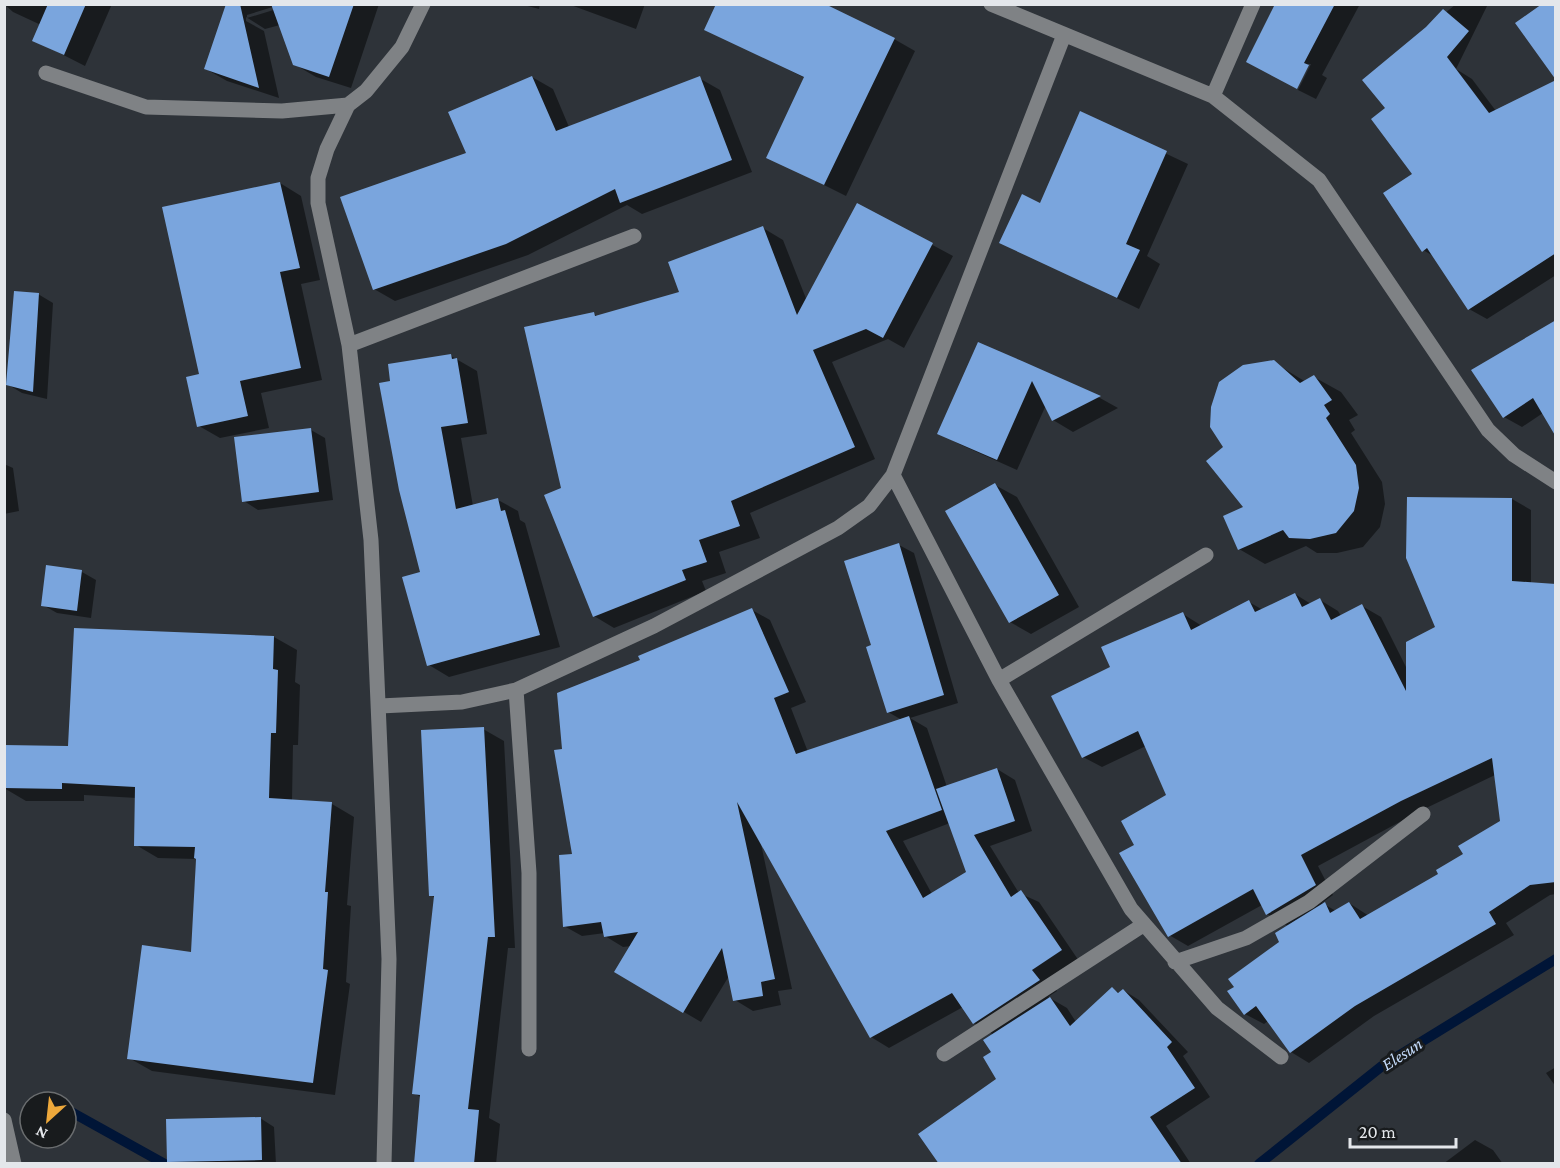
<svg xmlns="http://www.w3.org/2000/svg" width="1560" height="1168" font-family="'Crimson Pro',serif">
	<rect width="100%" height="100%" fill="#2e3339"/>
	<path fill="#0007" fill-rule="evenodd" d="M4 4H112L85 66 34 40 41 25 13 12Z
		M227 4H379L351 88 316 77 294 64 280 25 265 29 246 17V21L264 31 279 98 227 81 206 69ZM279 5 280 8 247 18V15Z
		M520 4H540L539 9Z
		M568 4H645L636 29Z
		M1278 4H1360L1322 75 1327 78 1316 99 1298 90 1311 64H1308L1295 88Z
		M1456 4H1488L1456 69 1472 79 1496 111 1556 82V275L1487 319 1469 309 1435 257 1423 250 1414 174 1387 109 1364 81Z
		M706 29 894 39 915 51 846 196 768 157 805 78Z
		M532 77 553 89 569 127 699 78 720 90 752 172 642 214 627 205 528 255 395 301 374 289 468 154Z
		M1080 113 1188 164 1147 256 1160 264 1139 309 1001 242 1040 205Z
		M280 183 301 196 320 280 301 284 322 380 261 393 269 428 220 438 199 426 201 375Z
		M858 205 953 256 904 348 888 339 832 362 875 459 750 513 760 538 719 552 726 573 702 581 706 591 614 628 594 616 563 489 594 314 599 317 681 293 763 228 783 240 807 301Z
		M38 294 53 303 47 399 22 393 7 384Z
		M1556 322 1543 413 1522 427 1504 417Z
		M979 344 1100 398 1118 408 1073 432 1053 420 1046 405 1017 470 959 444 939 433Z
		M451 356 477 371 487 434 461 438 473 506 498 500 518 511 520 520 525 523 560 647 449 677 429 665 422 573 392 382Z
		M1273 362 1306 382 1314 377 1341 392 1358 415 1349 420 1355 430 1351 433 1382 482 1385 504 1380 527 1363 547 1337 553H1317L1306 546 1265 564 1239 549 1245 507 1225 447Z
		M311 430 325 438 333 500 258 510 244 501Z
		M4 464 13 468 19 511 4 514Z
		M995 485 1017 497 1079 607 1031 634 1010 622Z
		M1408 498 1512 499 1531 510V584L1556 585V894L1550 895 1506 923 1514 935 1374 1016 1309 1063 1291 1052 1268 1021 1264 1024 1245 1014 1288 926 1267 914 1262 905 1188 946 1169 935 1137 845 1168 796 1146 746 1102 767 1083 757 1112 668 1183 614 1202 626 1249 602 1263 610 1295 594 1311 604 1320 600 1338 611 1341 616 1362 606 1381 617 1407 669 1437 628ZM1495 775 1501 822 1440 875 1369 916 1349 903 1336 911 1322 903 1333 895 1318 866 1420 811Z
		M899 545 914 553 958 703 910 718 927 728 947 787 997 769 1015 780 1032 831 990 846 1019 893 1039 902 1079 961 1049 980 1057 991 1048 997 1067 1008 1076 1022 1112 989 1120 993 1123 990 1139 1000 1188 1052 1183 1056 1210 1097 1166 1126 1191 1164H1076L998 1079 994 1052V1035L974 1023 963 1007 889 1048 871 1037 761 844 792 989 778 991 781 1005 753 1011 735 1000 729 976 701 1022 616 972 632 946 623 947 605 936V933L582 936 564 926 573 855 563 750 641 661 752 610 770 620 806 702 791 708 808 752 902 720 888 712 873 646ZM950 823 968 872 932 894 903 841Z
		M82 572 96 580 91 618 57 613 43 605Z
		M274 637 297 650 295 682 300 685 298 745H293L292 801 332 804 354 817 347 905 351 906 346 982 350 984 335 1095 152 1071 129 1058 192 953 196 859 158 858 136 845 137 798 84 795V801H26L4 788V747H69Z
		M483 729 504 741 515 948H508L489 1118 500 1124 496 1164H415L422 1098 414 1093 435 898 431 895Z
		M1556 1067V1087L1546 1073Z
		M260 1118 274 1127 276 1164H173L168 1161Z
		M1475 1140 1493 1150 1503 1164H1443Z"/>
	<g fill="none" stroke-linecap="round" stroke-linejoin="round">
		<path stroke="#001537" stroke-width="10" d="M45 1098 53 1102
			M66 1109 165 1164
			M1259 1164 1382 1066 1556 959"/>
	</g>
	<path fill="#7aa5dd" d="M48 4H86L64 55 32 41Z
		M226 4H240L259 88 204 69Z
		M271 4H354L329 77 293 65Z
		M716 4H825L895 38 824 185 766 158 804 77 704 30Z
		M1275 4H1335L1304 63 1309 65 1297 89 1246 62Z
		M1542 4H1556V80L1515 23Z
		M1443 9 1469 31 1447 57 1489 113 1556 80V253L1468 310 1427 248 1422 252 1383 193 1412 174 1371 119 1385 108 1362 80 1426 27Z
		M532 76 556 131 700 76 732 160 620 203 615 189 506 244 373 290 340 197 466 153 448 112Z
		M1080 111 1167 151 1126 244 1140 250 1117 298 999 243 1022 194 1040 203Z
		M280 182 300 268 280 272 301 368 240 381 248 416 197 427 186 377 199 374 162 207Z
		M857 203 933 243 883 338 866 329 813 350 855 447 731 501 740 526 699 540 707 562 682 570 686 580 593 617 544 495 561 488 524 327 594 312 595 316 679 292 668 262 763 226 797 315Z
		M14 291 39 293 33 392 6 385Z
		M1556 320V437L1533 398 1503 418 1471 370Z
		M978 342 1022 361 1101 396 1052 421 1032 381 997 460 937 434Z
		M451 354 452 359 457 358 468 423 441 427 456 509 498 498 501 511 505 510 540 635 427 666 402 577 420 572 399 490 379 383 390 381 388 364Z
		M1274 360 1300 383 1314 375 1332 400 1324 405 1330 414 1326 418 1356 465 1359 488 1354 511 1336 533 1310 539 1289 538 1283 530 1238 550 1223 516 1243 507 1206 461 1223 447 1210 427 1211 407 1219 382 1243 365Z
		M311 428 319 492 242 502 234 437Z
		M995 483 1059 595 1009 623 945 511Z
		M1407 497 1512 498V581L1556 584V882L1530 885 1489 912 1496 924 1355 1006 1290 1053 1256 1006 1244 1015 1227 991 1234 987 1228 979 1279 942 1275 933 1325 902 1330 913 1349 902 1360 919 1438 874 1436 870 1463 854 1458 846 1500 821 1492 758 1401 801 1301 855 1316 885 1266 915 1253 889 1168 937 1119 853 1134 845 1121 821 1166 795 1138 731 1082 758 1051 696 1110 667 1101 647 1183 612 1191 630 1249 600 1255 612 1295 593 1302 607 1320 598 1331 620 1362 604 1406 691V642L1435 627 1406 558Z
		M899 543 944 695 887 713 866 647 871 645 844 561Z
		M46 565 82 570 77 611 41 606Z
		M752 608 789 692 774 698 796 754 909 716 942 810 886 831 923 898 966 872 936 789 997 768 1015 821 974 835 1011 897 1021 890 1062 950 1032 970 1040 980 973 1024 952 993 870 1038 737 802 775 979 761 982 763 996 733 1001 722 948 683 1013 614 972 638 932 604 937 601 922 563 927 559 855 572 854 554 750 562 749 557 693 640 660 638 656Z
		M74 628 274 636 273 669 278 670 276 733H271L269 798 332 802 325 892H328L323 969 328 970 313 1083 127 1059 142 945 191 952 196 859 194 858 195 847 134 846 135 787 62 783V789L4 788V745L68 746Z
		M484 727 495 937H488L468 1109 479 1110 474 1164H414L420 1095 412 1094 434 896H429L421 730Z
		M1112 987 1118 993 1123 989 1172 1042 1167 1047 1195 1088 1150 1117 1182 1164H939L918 1134 996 1079 983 1057 991 1052 983 1040 1050 997 1070 1026Z
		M261 1117 262 1160 167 1162 166 1119Z"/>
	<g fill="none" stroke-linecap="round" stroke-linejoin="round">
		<path stroke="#7f8285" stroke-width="15" d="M991 4 1213 96 1319 180 1488 430 1514 455 1556 482
			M46 73 146 107 282 111 348 105 366 91 402 47 423 4
			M1213 96 1253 4
			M348 105 327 149 318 178V203L349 345 371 540 389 959 384 1164
			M349 345 634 236
			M893 475 999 680 1131 909 1217 1008 1281 1057
			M999 680 1206 555
			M516 690 529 873V1049
			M380 706 462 702 516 690 654 626 838 528 869 506 893 475 1064 35
			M1175 962 1246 938 1309 902 1423 814
			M944 1054 1143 925
			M4 1120 14 1164"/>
	</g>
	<g text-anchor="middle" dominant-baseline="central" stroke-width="6" stroke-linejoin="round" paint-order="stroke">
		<g font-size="18" font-style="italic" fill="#c4dbfa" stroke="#181b1d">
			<text transform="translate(1402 1054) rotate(-33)">Elesun</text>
		</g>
	</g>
	<rect width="1560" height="1168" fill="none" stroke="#e4e7eb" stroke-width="12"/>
	<g transform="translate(48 1120) rotate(207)"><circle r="28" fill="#181b1d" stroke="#6a6d6f" stroke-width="1.5"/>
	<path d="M0-4.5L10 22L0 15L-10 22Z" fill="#eda83b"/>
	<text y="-9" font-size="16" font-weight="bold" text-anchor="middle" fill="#e4e7eb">N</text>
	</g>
	<path d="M1350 1138v9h106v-9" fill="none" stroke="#e4e7eb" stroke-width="3"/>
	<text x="1359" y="1138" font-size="18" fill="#e4e7eb" stroke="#181b1d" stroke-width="4.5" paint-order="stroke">20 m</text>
</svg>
